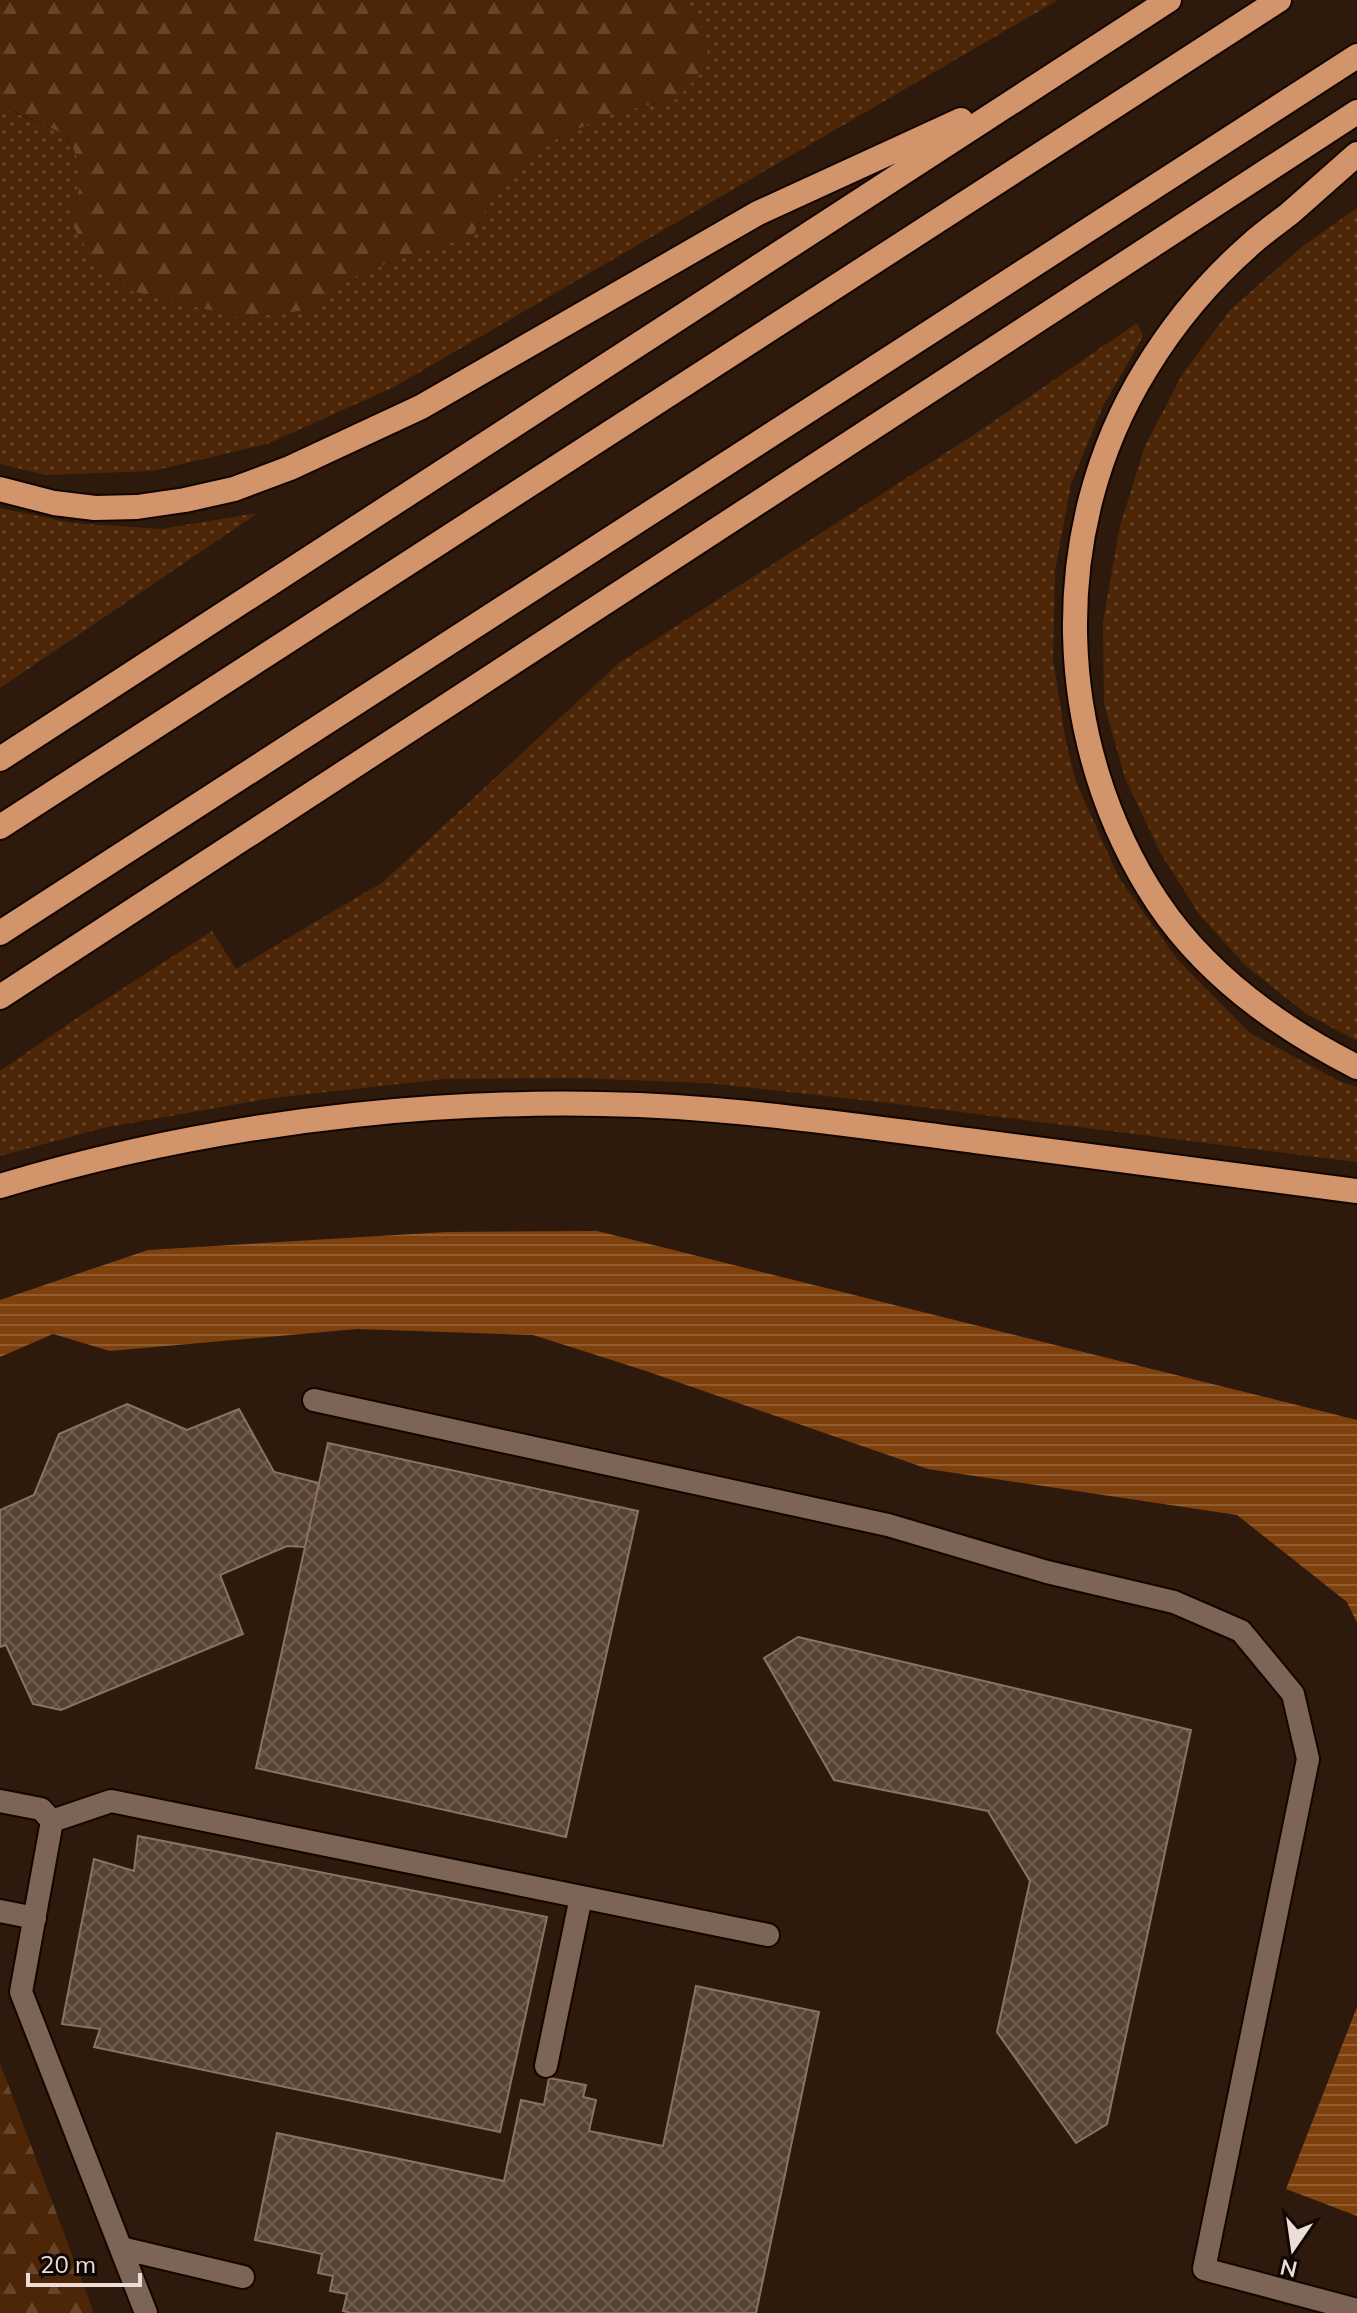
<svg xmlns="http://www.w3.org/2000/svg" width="1357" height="2313" font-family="Mulish,sans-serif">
	<defs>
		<pattern id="green-dots" width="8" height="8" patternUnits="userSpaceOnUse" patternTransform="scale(2)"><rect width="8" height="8" fill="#4c2607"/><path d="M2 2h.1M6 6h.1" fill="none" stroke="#66452a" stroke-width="1.8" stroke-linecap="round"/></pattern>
		<pattern id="forest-firs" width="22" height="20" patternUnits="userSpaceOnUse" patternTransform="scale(2)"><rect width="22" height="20" fill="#4c2607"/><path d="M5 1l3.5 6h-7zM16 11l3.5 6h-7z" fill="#66452a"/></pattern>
		<pattern id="water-rules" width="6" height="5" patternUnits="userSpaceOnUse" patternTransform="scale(2)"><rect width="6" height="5" fill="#7e410d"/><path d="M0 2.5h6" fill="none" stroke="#905c30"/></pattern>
		<pattern id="building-cross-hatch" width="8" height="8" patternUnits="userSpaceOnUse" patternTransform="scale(2)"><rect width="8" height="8" fill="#584234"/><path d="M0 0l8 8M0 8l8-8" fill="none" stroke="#705d51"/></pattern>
	</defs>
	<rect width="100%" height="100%" fill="#2d1a0d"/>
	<path fill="url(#green-dots)" d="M681 0H1058L394 387 267 444 152 471 46 475 0 464V100L17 114 66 134 84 172 70 221 132 291 242 318 308 310 358 275 415 253 472 237 494 194 556 139 613 113 677 99 702 29Z
		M1357 208V1041L1305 1013 1245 965 1199 914 1160 852 1125 778 1104 704 1103 622 1120 526 1145 446 1183 373 1231 309 1303 246Z
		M1137 323 1143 336 1103 406 1071 484 1055 571 1053 660 1066 742 1076 782 1119 878 1177 959 1250 1033 1341 1082 1357 1087V1162L897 1104 707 1083 575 1078 445 1079 272 1098 103 1128 0 1156V1071L77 1018 212 931 236 969 383 882 619 663 975 434Z
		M0 508 72 523 161 529 258 513 0 688Z"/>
	<path fill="url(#forest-firs)" d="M0 0H681L702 29 710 63 677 99 613 113 556 139 494 194 472 237 415 253 358 275 308 310 242 318 132 291 97 266 70 221 84 172 67 135 17 113 0 100Z
		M0 2063 94 2313H0Z"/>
	<path fill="url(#water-rules)" d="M597 1231 1357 1420V1623L1347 1602 1237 1515 928 1469 646 1371 533 1335 357 1329 110 1351 53 1334 0 1357V1300L148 1250 446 1232Z
		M1357 2007V2216L1286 2189Z"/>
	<path fill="url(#building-cross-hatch)" stroke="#8b7364" stroke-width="2" d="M127 1404 187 1430 239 1409 274 1472 319 1483 305 1547 287 1546 220 1575 243 1634 61 1710 33 1704 6 1645 0 1647V1510L34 1495 59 1434Z
		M328 1443 638 1511 566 1837 256 1768Z
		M798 1637 1191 1730 1107 2124 1076 2143 997 2032 1030 1881 988 1811 834 1780 764 1658Z
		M138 1836 547 1917 500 2132 94 2047 100 2029 62 2024 94 1859 134 1871Z
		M696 1986 819 2012 756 2313H351L343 2311 347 2294 330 2291 333 2276 318 2273 322 2254 255 2240 277 2133 504 2181 521 2100 544 2105 549 2078 586 2085 583 2097 596 2100 589 2131 663 2146Z"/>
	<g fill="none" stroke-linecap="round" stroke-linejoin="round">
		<g stroke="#140500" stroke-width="26">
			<path id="service" d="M314 1400 888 1525 1047 1572 1174 1602 1241 1631 1293 1694 1308 1759 1204 2269 1357 2310
				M0 1801 41 1809 52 1821 21 1992 146 2313
				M52 1821 111 1801 768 1935
				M0 1911 35 1918
				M546 2066 581 1897
				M121 2248 243 2277"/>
		</g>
		<g stroke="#140500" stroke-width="28">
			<path id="motorway" d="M1357 154C1334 174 1312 194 1289 214 1276 224 1263 233 1251 244 1210 280 1174 323 1146 369 1046 531 1053 745 1158 903 1207 976 1280 1028 1357 1067
				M0 489 54 503 95 508 137 507 185 500 234 489 290 468 421 407 758 213 961 120
				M0 759 1169 0
				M0 827 1279 0
				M0 933 1357 56
				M0 997 1357 112
				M0 1186C226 1118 480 1090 715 1110 802 1117 888 1130 975 1141 1102 1158 1230 1174 1357 1191"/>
		</g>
		<use href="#service" stroke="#7c6556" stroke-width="22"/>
		<use href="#motorway" stroke="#d2946a" stroke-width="24"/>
	</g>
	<g transform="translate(1293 2249) rotate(193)" stroke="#0f0703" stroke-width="6" paint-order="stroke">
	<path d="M0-6L14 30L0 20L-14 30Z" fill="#ecded6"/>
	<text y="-12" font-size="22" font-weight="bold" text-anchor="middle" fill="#ecded6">N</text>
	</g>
	<path d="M28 2273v12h112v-12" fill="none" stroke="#ecded6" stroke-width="4"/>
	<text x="40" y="2273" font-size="24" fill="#ecded6" stroke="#0f0703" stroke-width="6" paint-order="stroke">20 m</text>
</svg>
